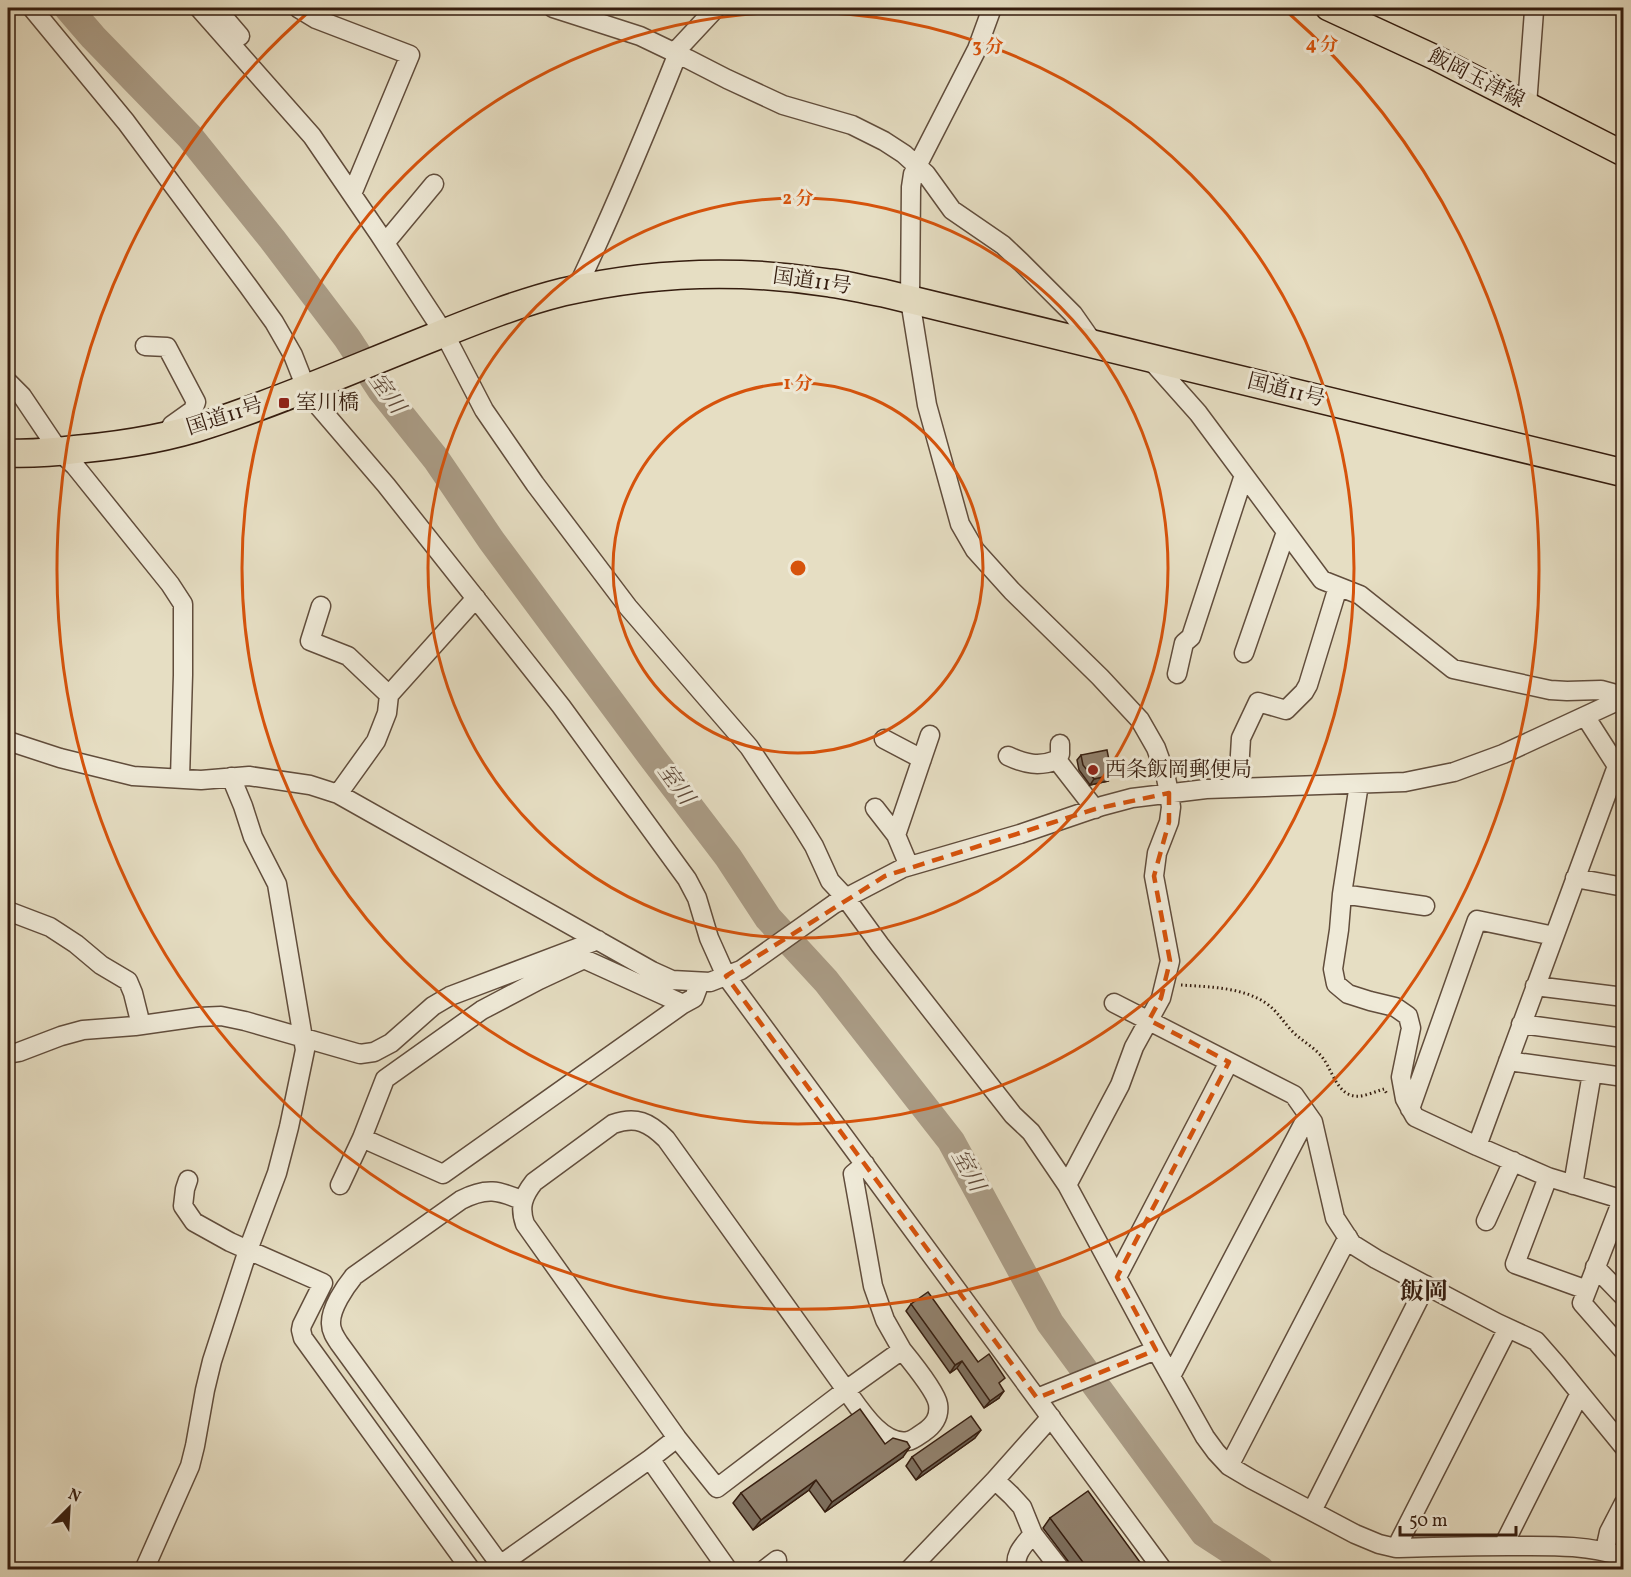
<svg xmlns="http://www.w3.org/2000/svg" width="1631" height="1577" font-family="Vollkorn,'Noto Serif JP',serif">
	<rect width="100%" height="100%" fill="#e6dec3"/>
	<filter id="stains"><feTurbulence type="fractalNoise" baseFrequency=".00333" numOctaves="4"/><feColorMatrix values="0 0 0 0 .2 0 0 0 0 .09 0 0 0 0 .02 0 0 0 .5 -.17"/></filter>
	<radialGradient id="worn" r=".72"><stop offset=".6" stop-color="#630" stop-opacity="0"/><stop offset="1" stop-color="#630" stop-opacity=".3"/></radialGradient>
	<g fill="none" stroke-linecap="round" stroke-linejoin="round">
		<path stroke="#aa9c86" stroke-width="28" d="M68 8 93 37 190 137 272 239 347 338 381 390 436 459 491 540 654 760 728 857 768 918 826 981 951 1141 1050 1323 1204 1533 1261 1570"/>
		<g stroke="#614d3c" stroke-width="21">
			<path id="minor" d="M32 8 126 122 248 286 274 322 293 355 306 388 320 408 386 485 561 706 687 879 697 898 709 938 726 976 1163 1570
				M199 8 312 136 379 234 444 333 484 410 535 484 628 607 749 747 801 825 814 846 830 881 845 897 880 945 1013 1115 1031 1132 1067 1185 1156 1350 1205 1437 1216 1452 1229 1466 1251 1479 1355 1534 1379 1544 1396 1548C1434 1547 1471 1546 1508 1546 1547 1546 1586 1544 1624 1557
				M216 8 240 36
				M298 8 316 19 410 55 352 194
				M553 8 640 36 688 59 727 79 783 105 852 125 884 141 904 154 926 174 952 210 1003 245 1021 262 1073 314 1094 344
				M992 8 977 49 913 174 911 187 910 300 927 405 960 524 975 550 1012 591 1100 677 1140 720 1156 748 1165 773 1169 793 1171 807 1169 822 1157 853 1154 876 1170 961 1161 998 1134 1047 1120 1085 1067 1185
				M675 52 716 8
				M1527 105 1534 11 1536 8
				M385 243 434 184
				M576 290C613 212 646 133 678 53
				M145 346 167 347 196 402 193 410 172 425 167 434
				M1149 358 1198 413 1322 580 1360 595 1453 669 1550 690 1567 691 1601 690 1612 693 1621 699
				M8 382 22 396 59 451 75 466 170 584 183 604V675L180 778
				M321 606 310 641 348 656 389 695 387 713 376 741 338 794
				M1244 653 1286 532
				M1177 674 1184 643 1191 637 1244 475
				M389 695 476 598
				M1585 716 1617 766 1477 1146 1548 1177 1624 1200
				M884 739 922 759
				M8 741 60 758 133 776 201 780 249 776 310 785 338 794 652 971 672 980 710 982 741 970 834 904 903 868 1020 834 1102 806 1132 798 1206 789 1405 782 1454 772 1503 754 1624 698
				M1008 756C1025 764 1039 767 1057 760L1060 754V744
				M1057 760 1095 809
				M1359 784 1342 894 1339 930 1333 969 1336 984 1348 994 1370 1001 1395 1007 1408 1016 1411 1028 1401 1077 1405 1099 1415 1117 1477 1146
				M1238 788 1241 738 1258 702 1286 710 1304 692 1308 685 1338 587
				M875 808 896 835
				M909 866 896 835 930 735
				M1575 878 1624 887
				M1342 894 1425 906
				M8 911 50 927 76 944 101 965 128 981 133 993 141 1025
				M1535 986 1624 997
				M1114 1003 1294 1095 1313 1122 1335 1218 1352 1244 1376 1259 1497 1323 1536 1341 1557 1365 1624 1447
				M1521 1024 1624 1038
				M8 1054 19 1052 61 1036 83 1030 135 1026 198 1017 221 1016 245 1021 360 1054 374 1052 391 1043 433 1006 450 996 598 940
				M1508 1061 1624 1077
				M1410 1109 1477 920 1554 936
				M362 1138 443 1174 683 1004 694 998 700 982
				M865 1164 853 1174 873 1286 885 1320 902 1350 846 1390 717 1488 677 1438 525 1224C519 1207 523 1196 534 1182L613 1124C636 1116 649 1122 666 1139L846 1390C859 1408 882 1446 908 1441 914 1440 919 1435 924 1432 934 1425 940 1417 938 1404 936 1392 911 1361 902 1350
				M1548 1177 1515 1264 1587 1290
				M188 1180 185 1189 183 1206 194 1222 230 1242 323 1283 302 1325 301 1330 303 1338 471 1570
				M340 1185 362 1138 385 1079 482 1010 539 980 584 959 683 1004
				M1573 1185 1592 1073
				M1622 1200 1582 1303 1624 1351
				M1486 1221 1513 1161
				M1595 1267 1624 1297
				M1117 1277 1229 1062
				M1171 1376 1308 1115
				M1037 1398 1156 1350
				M650 1459 728 1570
				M1229 1466 1348 1237
				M995 1480 1011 1495 1022 1507 1033 1534 1061 1570
				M1312 1511 1426 1285
				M1503 1546 1580 1393
				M1396 1548 1508 1328
				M1605 1550 1609 1532 1624 1503
				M500 1565 650 1459 677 1438
				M144 1570 190 1466 195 1446 205 1390 212 1361 248 1250 277 1173 289 1127 305 1050 277 884 253 837 243 806 231 777
				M504 1570 339 1343C335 1337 331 1331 331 1324 330 1309 345 1287 354 1276L461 1200C486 1187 499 1190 523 1201
				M764 1570 777 1560
				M909 1570 995 1480 1051 1417
				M1018 1570C1012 1555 1025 1544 1033 1534"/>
		</g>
		<g stroke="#351d0f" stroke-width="27">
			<path id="major" d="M1328 8 1434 57 1624 154"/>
		</g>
		<g stroke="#351d0f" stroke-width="30">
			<path id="highway" d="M8 453C32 454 56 452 80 449 123 445 168 438 209 424 286 399 360 366 434 337 476 320 519 303 563 292 650 272 742 269 830 283 848 285 865 290 883 293L1624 473"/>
		</g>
		<path stroke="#351d0f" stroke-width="3" stroke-dasharray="1.5 3" stroke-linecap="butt" d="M1181 985C1210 987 1241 987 1266 1003 1277 1011 1282 1020 1291 1030 1300 1040 1313 1046 1322 1057 1331 1068 1335 1087 1348 1094 1359 1100 1373 1092 1384 1089L1387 1094"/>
		<use href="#minor" stroke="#efead8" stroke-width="18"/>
		<use href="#major" stroke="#e6dec3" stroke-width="24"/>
		<use href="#highway" stroke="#e6dec3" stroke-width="27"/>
	</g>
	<path fill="#7d6f5e" stroke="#351d0f" stroke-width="1.5" d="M1081 755 1108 781 1090 785 1079 770 1077 760Z
		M911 1304 978 1362 1000 1386 999 1398 984 1408 957 1368 950 1373 906 1311Z
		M975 1438 916 1480 906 1466 912 1457Z
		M885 1444 903 1457 825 1512 809 1490 753 1530 733 1503 741 1493Z
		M1050 1518 1145 1569H1074L1043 1528Z"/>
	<path fill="#665a4c" stroke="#351d0f" stroke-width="1.5" d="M1112 775 1108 781 1090 785 1094 779Z
		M962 1361 957 1368 950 1373 955 1365Z
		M1004 1391 999 1398 984 1408 990 1401Z
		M981 1430 975 1438 916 1480 922 1472Z
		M910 1447 903 1457 825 1512 832 1502Z
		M816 1480 809 1490 753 1530 761 1520Z"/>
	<path fill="#91816d" stroke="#351d0f" stroke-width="1.5" d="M1107 750 1112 775 1094 779 1083 765 1081 755Z
		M928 1292 978 1362 989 1354 1005 1378 999 1383 1004 1391 990 1401 962 1361 955 1365 911 1304Z
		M860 1409 885 1444 893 1438 907 1442 910 1447 832 1502 816 1480 761 1520 741 1493Z
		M971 1416 981 1430 922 1472 912 1457Z
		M1088 1491 1145 1569H1088L1050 1518Z"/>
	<path fill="none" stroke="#d6530c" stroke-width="4.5" stroke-dasharray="12 8" stroke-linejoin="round" d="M1169 793V822L1154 876 1170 961 1161 998 1149 1020 1229 1062 1117 1277 1156 1350 1037 1398 726 976 885 876 1095 809Z"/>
	<g fill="none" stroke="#d6530c" stroke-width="3">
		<circle cx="798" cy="568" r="185"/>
		<circle cx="798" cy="568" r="370"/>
		<circle cx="798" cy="568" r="556"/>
		<path d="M1284 9A741 741 0 1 1 312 9"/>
	</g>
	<g fill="#8f2418" stroke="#efead8" stroke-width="2">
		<rect x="278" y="397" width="12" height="12" rx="3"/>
		<circle cx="1093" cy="770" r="6"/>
	</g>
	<g text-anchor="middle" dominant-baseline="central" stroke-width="6" stroke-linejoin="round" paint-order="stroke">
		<g font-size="21" fill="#351d0f" stroke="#efead8">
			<text transform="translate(1476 79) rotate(27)">飯岡玉津線</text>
			<text transform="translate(812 282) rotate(8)">国道11号</text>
			<text transform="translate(1286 391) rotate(14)">国道11号</text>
			<text transform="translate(225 417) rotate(-18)">国道11号</text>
		</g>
		<g font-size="21" fill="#351d0f" stroke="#efead8" text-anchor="start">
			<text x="296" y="403">室川橋</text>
			<text x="1105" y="770">西条飯岡郵便局</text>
		</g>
		<g font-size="22" font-style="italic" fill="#5e4939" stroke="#efead8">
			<text transform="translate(386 394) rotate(54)">室川</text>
			<text transform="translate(675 785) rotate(54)">室川</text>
			<text transform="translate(967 1171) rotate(61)">室川</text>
		</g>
		<g font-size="24" font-weight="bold" fill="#351d0f" stroke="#efead8">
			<text x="1424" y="1293">飯岡</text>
		</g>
	</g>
	<circle cx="798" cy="568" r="9" fill="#d6530c" stroke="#efead8" stroke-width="3"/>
	<g font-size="18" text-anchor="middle" font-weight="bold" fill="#d6530c" stroke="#efead8" stroke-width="6" stroke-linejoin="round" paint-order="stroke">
		<text x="1322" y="50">4 分</text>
		<text x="988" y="52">3 分</text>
		<text x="798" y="204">2 分</text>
		<text x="798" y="389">1 分</text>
	</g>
	<rect width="1631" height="1577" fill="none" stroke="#e6dec3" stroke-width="30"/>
	<rect x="9" y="9" width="1613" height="1559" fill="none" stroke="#351d0f" stroke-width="3"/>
	<rect x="15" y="15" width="1601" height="1547" fill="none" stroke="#351d0f" stroke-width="1.5"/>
	<g transform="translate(69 1508) rotate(24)" stroke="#efead8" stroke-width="4.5" paint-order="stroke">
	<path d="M0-4.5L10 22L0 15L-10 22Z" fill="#351d0f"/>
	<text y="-9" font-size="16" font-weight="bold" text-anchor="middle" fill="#351d0f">N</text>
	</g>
	<path d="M1400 1526v9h116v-9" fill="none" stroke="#351d0f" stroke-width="3"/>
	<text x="1409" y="1526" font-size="18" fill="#351d0f" stroke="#efead8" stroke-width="4.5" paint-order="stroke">50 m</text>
	<rect width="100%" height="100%" filter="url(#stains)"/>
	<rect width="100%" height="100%" fill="url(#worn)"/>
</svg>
